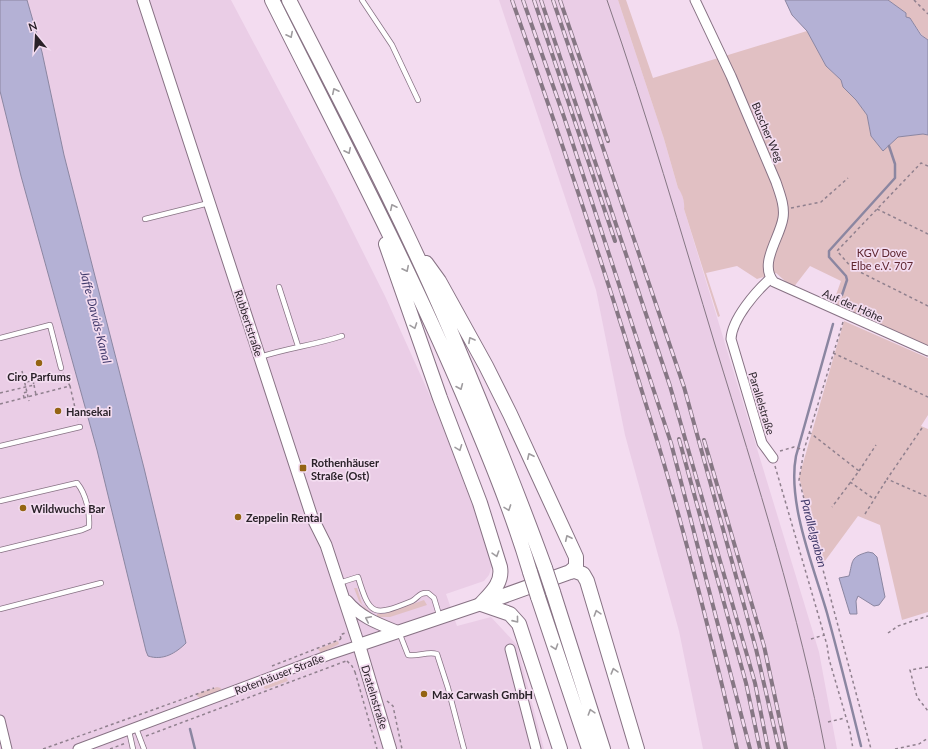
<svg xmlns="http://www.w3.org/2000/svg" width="928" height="749" font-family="Lato,sans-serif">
	<rect width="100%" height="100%" fill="#f3dcf0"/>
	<path fill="#eacde6" d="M27 0H231L336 198 385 296 435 407 475 512 492 566 489 575 484 581 446 594 457 626 491 617 517 645 544 749H0V91L21 176 97 450 146 650 148 656 144 468 64 155 42 52Z
		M499 0H618L664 139 678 188 681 191 685 205 684 209 819 652 837 749H703L679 631 625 435 596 290Z"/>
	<path fill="#e1c0c3" d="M618 0H626L653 78 807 31 826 66 841 80 843 87 856 100 867 115 871 136 883 150 898 137 923 134 928 135V348L833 303 841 281 810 266 793 288 776 273 757 279 737 266 706 273 720 316 718 317 684 209C685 202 682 193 678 188L664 139Z
		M888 0H928V40L922 35 910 18 906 17V13Z
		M844 321 928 358V415L921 426 928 429V612L902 620 880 525 858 516 822 565 799 477Z
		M354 588H357L362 604 370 612 369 613 359 601Z
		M424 600 427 605 390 617H377V614H384Z
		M338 641 339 644 321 653 318 649Z
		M286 677 288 681 266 689 264 688V684Z
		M217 687 221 688 220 691 200 698 197 696 196 694Z"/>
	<path fill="#b4b1d5" stroke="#8b86a1" d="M0 0H27L42 52 64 155 144 468 186 643C176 653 163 661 148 656L146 651 97 450 21 176 0 91Z
		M785 0H888L906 13V17L910 18 921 35 928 40V135L923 134 898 137 883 151 871 136 867 115 856 100 843 87 841 80 826 66 807 31 792 15Z
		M868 552 873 553 877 557 885 597 879 605 874 606 858 596 856 601 857 614H850L839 578 849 576C853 561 850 557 868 552Z"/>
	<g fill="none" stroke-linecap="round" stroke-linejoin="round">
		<path stroke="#8b86a1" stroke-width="2.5" d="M842 295 847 280 846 276 829 257V251L895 178V164L889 146
			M833 324 796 456C787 503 814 568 827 613 839 657 850 701 861 746
			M190 729 195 749"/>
		<g stroke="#877284" stroke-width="6">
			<path id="service" d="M362 0 392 45 418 100
				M145 219 209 203
				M279 287 298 346
				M0 338 50 325 61 368
				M260 357C287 348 315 345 342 336
				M0 446 80 427
				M0 501 77 483C86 494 90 512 89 527L82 530 0 550
				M339 583 358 577C370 616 373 617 412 601 418 598 419 592 428 593L434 598 440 618
				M0 609 101 583
				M399 632 408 655C418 657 427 651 437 654L448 688 464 749
				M136 728 144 749
				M129 731 133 749"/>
		</g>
		<g stroke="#877284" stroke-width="11">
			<path id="minor" d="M695 0 731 76 776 182C780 194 785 206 783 218 780 238 758 264 774 282L928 351
				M771 278C756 291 732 319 731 339L762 443 773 458
				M510 649 536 749
				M0 720 7 749
				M78 749 329 655 359 645"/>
		</g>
		<g stroke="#877284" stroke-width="13">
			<path id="tertiary" d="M143 0 312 517 326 545 359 645
				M347 601C361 618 379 624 399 632"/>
		</g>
		<g stroke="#877284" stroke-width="14">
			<path id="secondary" d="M390 749 359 645 481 604"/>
		</g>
		<g stroke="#877284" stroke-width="16">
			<path id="trunk" d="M272 0C337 130 405 259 462 392 487 451 512 511 530 572
				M289 0C345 110 403 219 451 332 484 410 516 488 545 568
				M386 244 440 398 480 503 500 567C503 583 491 593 481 604
				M426 263 439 281 486 366 510 414 576 557V567L570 572
				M553 592 603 749
				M538 597 589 749
				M484 603 570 572 575 571 583 574 587 581 637 749
				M481 604 510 614 519 624 560 749"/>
		</g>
		<path stroke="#90808e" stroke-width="1.5" stroke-dasharray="3 3" stroke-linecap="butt" d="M914 0 928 14
			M928 166 921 163 837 251 852 268 928 306
			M791 208 821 202 848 178
			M877 209 928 234
			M843 322 804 450 799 480 871 749
			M833 353 928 397
			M63 373 70 386
			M34 385 36 395
			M0 393 34 385 33 381 25 382
			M24 398 23 393 27 392
			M0 404 70 386 78 421
			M922 428 887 479 928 497
			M809 432 859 471 832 507
			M780 451 794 447 804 450
			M775 466 827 645 829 659 850 731 853 749
			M859 471 876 445
			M850 482 874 499
			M865 514 887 479
			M888 633 898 626 928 616
			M341 639 340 635 345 633
			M811 639 824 635
			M347 661 352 666 355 672
			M272 666 341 639
			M928 667 910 670 917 697 928 711
			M355 672 377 749
			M387 701 393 706 402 749
			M828 722 845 718
			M146 736 346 661V659
			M43 749 214 688
			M110 749 126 743
			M895 749 919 744 928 738"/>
		<use href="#service" stroke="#fff" stroke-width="4.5"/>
		<use href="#minor" stroke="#fff" stroke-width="9"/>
		<use href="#tertiary" stroke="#fff" stroke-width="11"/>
		<use href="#secondary" stroke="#fff" stroke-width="12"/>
		<use href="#trunk" stroke="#fff" stroke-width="14"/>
		<path stroke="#867784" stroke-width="1" d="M607 0C647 115 681 232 716 348 757 481 799 613 825 749"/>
		<g stroke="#867784" stroke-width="4">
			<path id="rail" d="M512 0C560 136 606 273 648 411 683 522 711 636 737 749
				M523 0 564 117 671 443 750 749
				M534 0 615 241
				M541 0 670 386 755 683 768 749
				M553 0 684 387 756 649 779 749
				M560 0 608 141
				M679 439 746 683 760 749
				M704 440 764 646 786 749"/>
		</g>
		<use href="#rail" stroke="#f3dcf0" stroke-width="2.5" stroke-dasharray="8" stroke-linecap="butt"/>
		<g stroke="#877284" stroke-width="16" stroke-linecap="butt">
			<path id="trunk-bridge" d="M545 568 553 592
				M530 572 538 597"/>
		</g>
		<path stroke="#90808e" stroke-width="1.5" stroke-dasharray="3 3" stroke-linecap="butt" d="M22 371 29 401"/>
		<use href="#trunk-bridge" stroke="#fff" stroke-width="14"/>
	</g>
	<defs><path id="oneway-chevron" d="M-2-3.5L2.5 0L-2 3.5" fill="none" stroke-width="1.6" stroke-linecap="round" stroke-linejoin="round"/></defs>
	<g stroke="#9f9c9f">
		<use href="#oneway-chevron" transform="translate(290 35) rotate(63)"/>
		<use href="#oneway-chevron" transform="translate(335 91) rotate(-116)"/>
		<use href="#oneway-chevron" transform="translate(348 151) rotate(64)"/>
		<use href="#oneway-chevron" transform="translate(393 207) rotate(-116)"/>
		<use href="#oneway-chevron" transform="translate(406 269) rotate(64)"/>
		<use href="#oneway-chevron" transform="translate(414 326) rotate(70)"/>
		<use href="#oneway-chevron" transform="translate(471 340) rotate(-119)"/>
		<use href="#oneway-chevron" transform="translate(460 387) rotate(67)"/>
		<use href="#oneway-chevron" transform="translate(459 448) rotate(69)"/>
		<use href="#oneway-chevron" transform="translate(530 456) rotate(-115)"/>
		<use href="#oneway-chevron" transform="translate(508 508) rotate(70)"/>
		<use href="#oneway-chevron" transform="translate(568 538) rotate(-115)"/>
		<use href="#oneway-chevron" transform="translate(496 554) rotate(73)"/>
		<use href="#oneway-chevron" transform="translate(597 613) rotate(-107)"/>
		<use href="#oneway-chevron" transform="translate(368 619) rotate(-154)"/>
		<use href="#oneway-chevron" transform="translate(516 620) rotate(51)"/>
		<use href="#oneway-chevron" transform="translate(555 647) rotate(71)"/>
		<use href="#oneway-chevron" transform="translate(614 671) rotate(-106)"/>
		<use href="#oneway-chevron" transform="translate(591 712) rotate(-107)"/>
	</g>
	<g fill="#946413" stroke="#f3dcf0" stroke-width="1.5">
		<circle cx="39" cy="363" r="4"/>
		<circle cx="58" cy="411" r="4"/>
		<rect x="299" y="464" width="8" height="8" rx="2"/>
		<circle cx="23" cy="508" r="4"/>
		<circle cx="238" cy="517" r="4"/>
		<circle cx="424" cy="694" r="4"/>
	</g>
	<g text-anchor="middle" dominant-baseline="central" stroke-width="3.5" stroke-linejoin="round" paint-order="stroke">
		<g font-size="11" fill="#2a2229" stroke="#f3dcf0">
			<text transform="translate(768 132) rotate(67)">Buscher Weg</text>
			<text transform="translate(853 305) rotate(24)">Auf der Höhe</text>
			<text transform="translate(249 323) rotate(72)">Rubbertstraße</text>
			<text transform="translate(762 403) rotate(73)">Parallelstraße</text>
			<text transform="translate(279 674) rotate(-21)">Rotenhäuser Straße</text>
			<text transform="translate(375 697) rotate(73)">Dratelnstraße</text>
		</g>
		<g font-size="11" fill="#5f2731" stroke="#f3dcf0">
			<text x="882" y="252">KGV Dove<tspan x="882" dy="13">Elbe e.V. 707</tspan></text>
		</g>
		<g font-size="11" font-weight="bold" fill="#2a2229" stroke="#f3dcf0" text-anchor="start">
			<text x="39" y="376" text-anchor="middle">Ciro Parfums</text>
			<text x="66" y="411">Hansekai</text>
			<text x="311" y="462">Rothenhäuser<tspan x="311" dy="13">Straße (Ost)</tspan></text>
			<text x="31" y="508">Wildwuchs Bar</text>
			<text x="246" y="517">Zeppelin Rental</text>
			<text x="432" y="694">Max Carwash GmbH</text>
		</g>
		<g font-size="12" font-style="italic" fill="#423b6c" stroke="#f3dcf0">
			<text transform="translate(96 317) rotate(76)">Jaffe-Davids-Kanal</text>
			<text transform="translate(814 533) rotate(75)">Parallelgraben</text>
		</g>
	</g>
	<g transform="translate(36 36) rotate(342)" stroke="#f3dcf0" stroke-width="3" paint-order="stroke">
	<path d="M0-3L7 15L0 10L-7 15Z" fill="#2a2229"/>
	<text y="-6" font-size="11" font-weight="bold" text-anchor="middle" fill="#2a2229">N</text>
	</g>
</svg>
